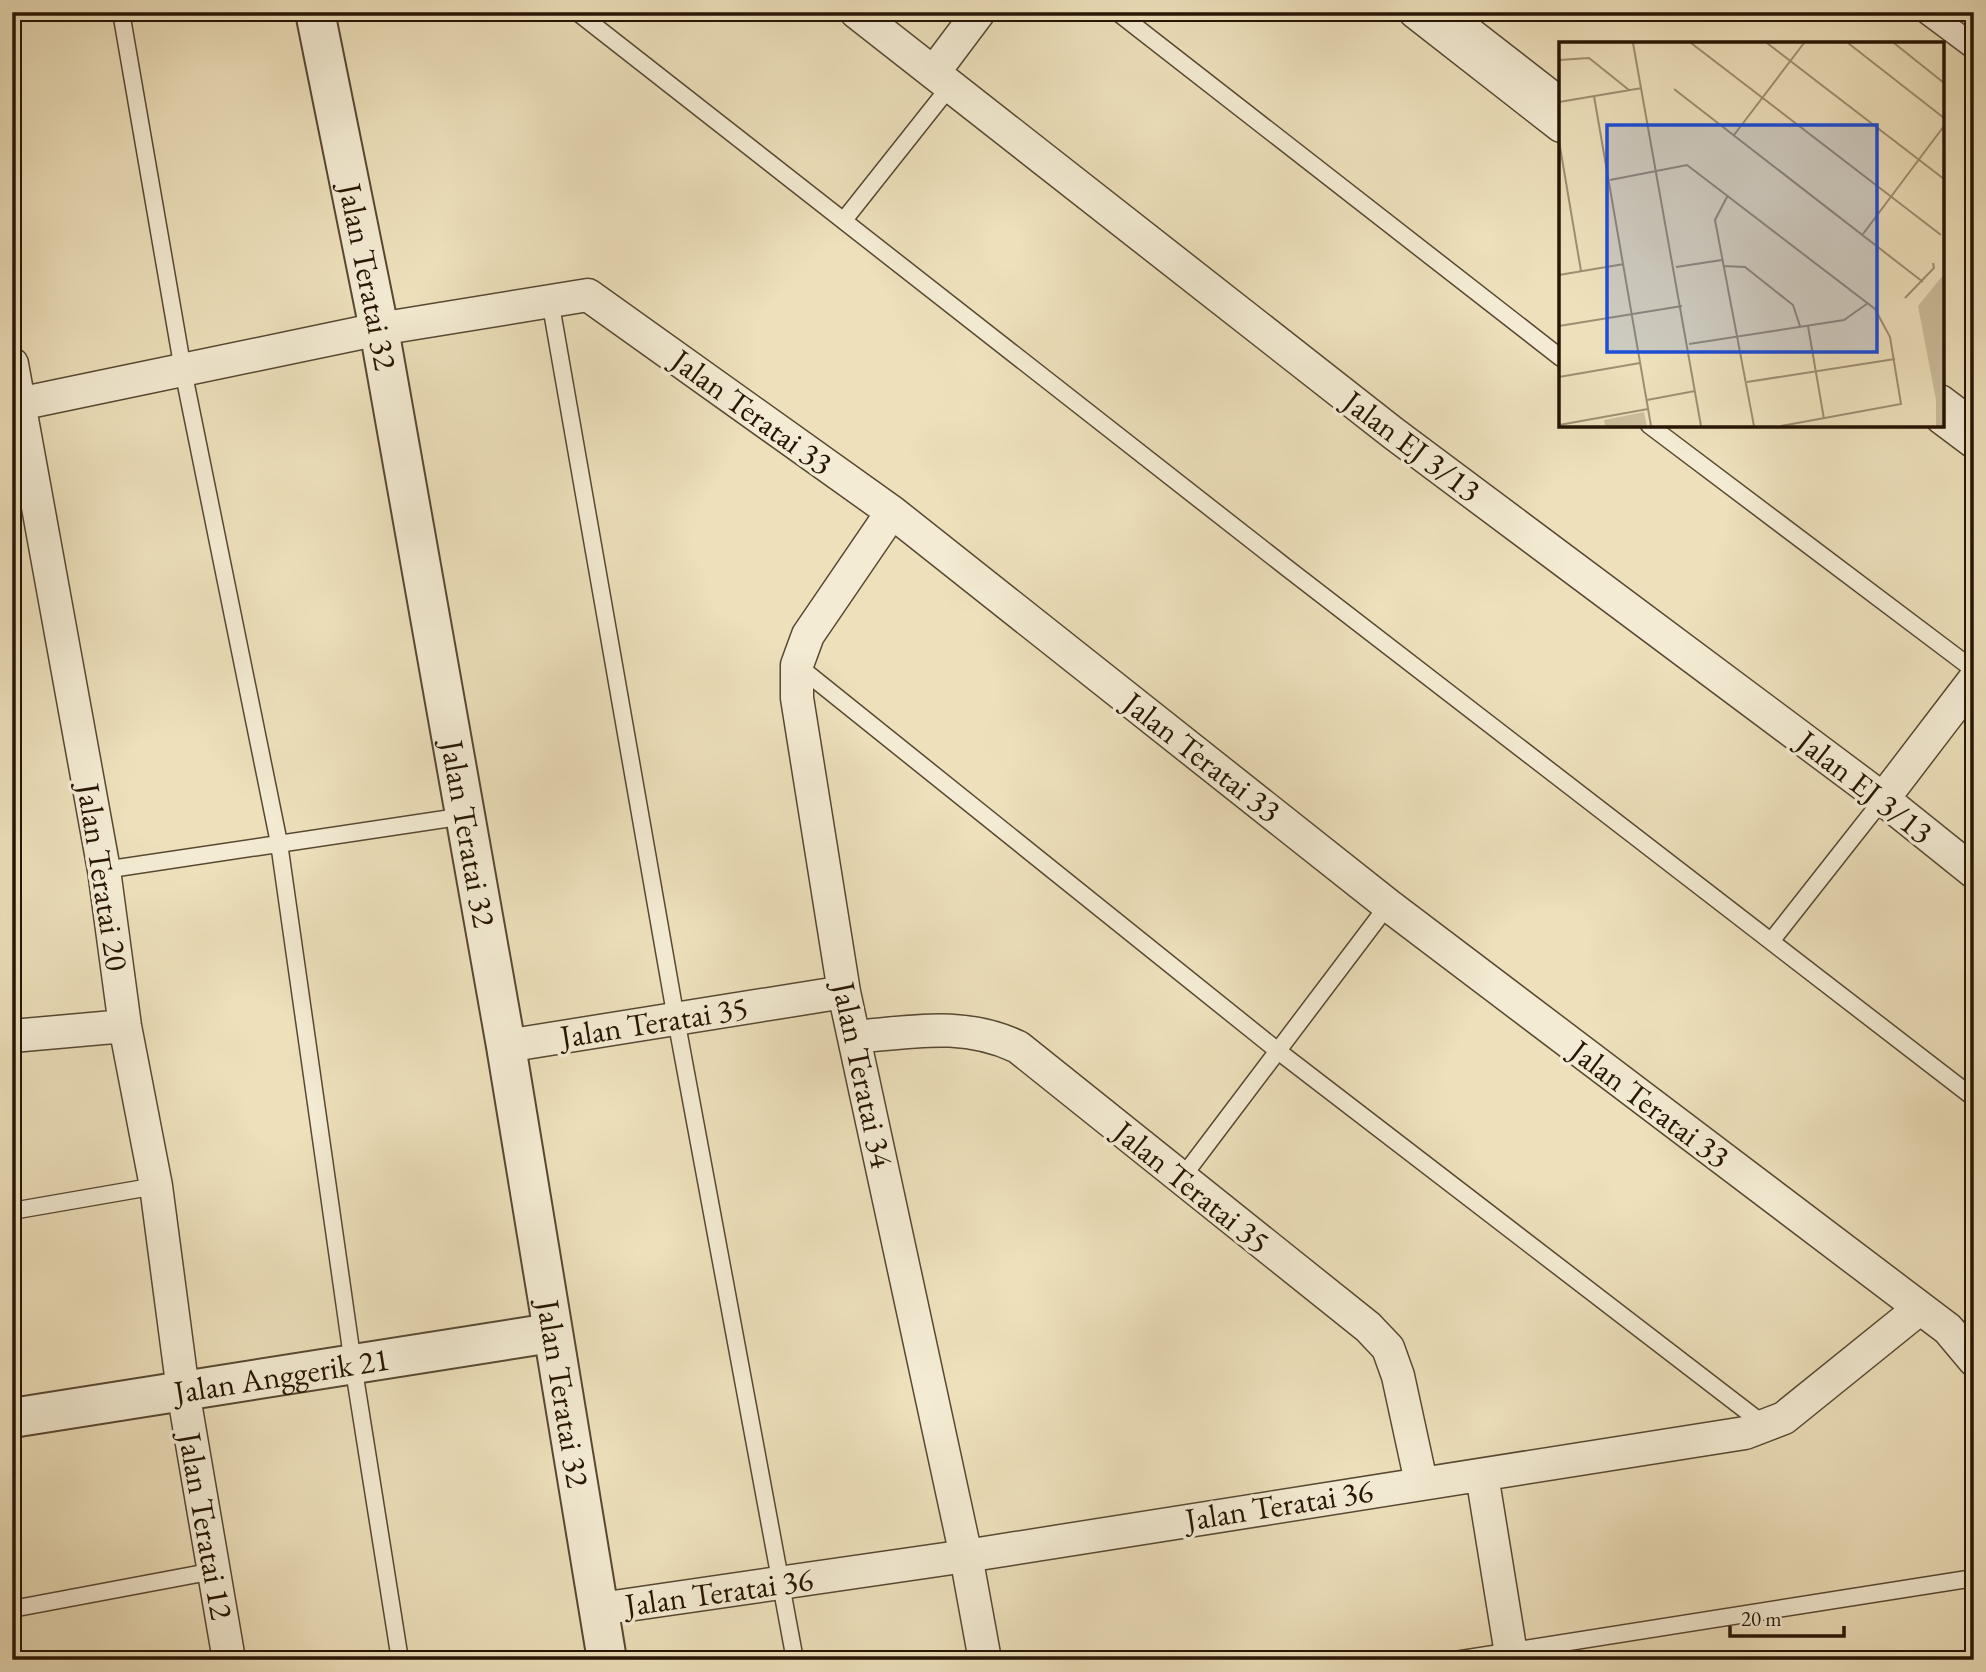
<svg xmlns="http://www.w3.org/2000/svg" width="1986" height="1672" font-family="'EB Garamond',serif">
	<rect width="100%" height="100%" fill="#ede0bb"/>
	<filter id="stains"><feTurbulence type="fractalNoise" baseFrequency=".00286" numOctaves="4"/><feColorMatrix values="0 0 0 0 .2 0 0 0 0 .09 0 0 0 0 .02 0 0 0 .5 -.17"/></filter>
	<radialGradient id="worn" r=".72"><stop offset=".6" stop-color="#630" stop-opacity="0"/><stop offset="1" stop-color="#630" stop-opacity=".3"/></radialGradient>
	<g fill="none" stroke-linecap="round" stroke-linejoin="round">
		<g stroke="#584832" stroke-width="19">
			<path id="service" d="M121 12 183 370 279 843 353 1364 400 1660
				M577 12 1287 568 1974 1098
				M1117 12 1561 358
				M844 220 951 85
				M550 300 676 1019 795 1660
				M1649 425 1974 670
				M797 665 1278 1051 1766 1426
				M104 870 465 816
				M1772 940 1883 799
				M1181 1179 1388 905
				M12 1211 156 1186
				M12 1609 214 1571
				M1455 1660 1974 1578"/>
		</g>
		<g stroke="#584832" stroke-width="26">
			<path id="pedestrian" d="M1449 12 1561 99
				M1927 12 1974 47
				M1942 397 1974 421"/>
		</g>
		<g stroke="#584832" stroke-width="35">
			<path id="minor" d="M856 12 1393 433 1883 799 1974 872
				M1415 12 1561 126
				M934 72 979 12
				M12 364 104 870 125 1026 156 1186 183 1391 229 1660
				M19 404 379 329 588 295 892 512 1388 905 1948 1329 1974 1360
				M1942 418 1974 442
				M892 512 808 635 797 665V698L844 992 966 1556 985 1660
				M1883 799 1974 680
				M12 1036 125 1026
				M854 1037C913 1032 963 1021 1018 1047L1368 1327 1388 1348 1398 1376 1421 1482
				M506 1046 844 992
				M1482 1475 1512 1660
				M600 1609 966 1556 1745 1433 1784 1418 1919 1309"/>
		</g>
		<g stroke="#584832" stroke-width="42">
			<g id="tertiary">
				<path id="s1" d="M315 12 379 329 506 1046 607 1660"/>
				<path id="s2" d="M12 1418 551 1333"/>
			</g>
		</g>
		<use href="#service" stroke="#f3ebd3" stroke-width="16"/>
		<use href="#pedestrian" stroke="#f3ebd3" stroke-width="23"/>
		<use href="#minor" stroke="#f3ebd3" stroke-width="32"/>
		<use href="#tertiary" stroke="#f3ebd3" stroke-width="38"/>
	</g>
	<g text-anchor="middle" dominant-baseline="central" stroke-width="7" stroke-linejoin="round" paint-order="stroke">
		<g font-size="32" fill="#271504" stroke="#f3ebd3">
			<text stroke="none"><textPath href="#s1" startOffset="270">Jalan Teratai 32</textPath></text>
			<text transform="translate(752 412) rotate(36)">Jalan Teratai 33</text>
			<text transform="translate(1412 446) rotate(37)">Jalan EJ 3/13</text>
			<text transform="translate(1202 757) rotate(38)">Jalan Teratai 33</text>
			<text transform="translate(1865 787) rotate(38)">Jalan EJ 3/13</text>
			<text stroke="none"><textPath href="#s1" startOffset="836">Jalan Teratai 32</textPath></text>
			<text transform="translate(103 877) rotate(81)">Jalan Teratai 20</text>
			<text transform="translate(654 1022) rotate(-9)">Jalan Teratai 35</text>
			<text transform="translate(863 1075) rotate(78)">Jalan Teratai 34</text>
			<text transform="translate(1650 1104) rotate(37)">Jalan Teratai 33</text>
			<text transform="translate(1192 1187) rotate(39)">Jalan Teratai 35</text>
			<text stroke="none"><textPath href="#s2" startOffset="273">Jalan Anggerik 21</textPath></text>
			<text stroke="none"><textPath href="#s1" startOffset="1404">Jalan Teratai 32</textPath></text>
			<text transform="translate(1279 1505) rotate(-9)">Jalan Teratai 36</text>
			<text transform="translate(206 1526) rotate(80)">Jalan Teratai 12</text>
			<text transform="translate(719 1592) rotate(-8)">Jalan Teratai 36</text>
		</g>
	</g>
	<g transform="translate(1559 42)">
		<rect width="385" height="385" fill="#ede0bb"/>
		<path d="M385 232V384H377V358L359 264ZM85 370 88 384H46L45 378Z" fill="#cbbd9c"/>
		<path fill="none" stroke="#9e8f72" stroke-width="2" d="M74 1 142 384M132 1 382 193M208 1 385 137M289 1 385 76M335 1 385 41M0 18 30 16 70 48M115 47 364 240M35 54 92 384M0 60 83 46M175 93 245 1M0 99 22 229M51 138 128 123 316 267 331 295 342 362 222 384M169 153 156 178 195 384M304 192 385 84M164 224 186 225 234 263 241 284M117 225 163 218M0 233 65 222M346 256 375 226 374 221M0 284 123 264M249 284 265 377M130 302 285 278 309 261M0 335 81 321M188 340 336 317M88 358 136 349M0 383 89 367"/>
		<path fill="#1d4ed8" fill-opacity="0.15" stroke="#1d4ed8" stroke-width="3.5" d="M48 83H318V310H48Z"/>
		<rect width="385" height="385" fill="none" stroke="#271504" stroke-width="3.5"/>
	</g>
	<rect width="1986" height="1672" fill="none" stroke="#ede0bb" stroke-width="42"/>
	<rect x="14" y="14" width="1958" height="1644" fill="none" stroke="#271504" stroke-width="3.5"/>
	<rect x="21" y="21" width="1944" height="1630" fill="none" stroke="#271504" stroke-width="2"/>
	<path d="M1730 1626v10h114v-10" fill="none" stroke="#271504" stroke-width="3.5"/>
	<text x="1741" y="1626" font-size="21" fill="#271504" stroke="#f3ebd3" stroke-width="5" paint-order="stroke">20 m</text>
	<rect width="100%" height="100%" filter="url(#stains)"/>
	<rect width="100%" height="100%" fill="url(#worn)"/>
</svg>
